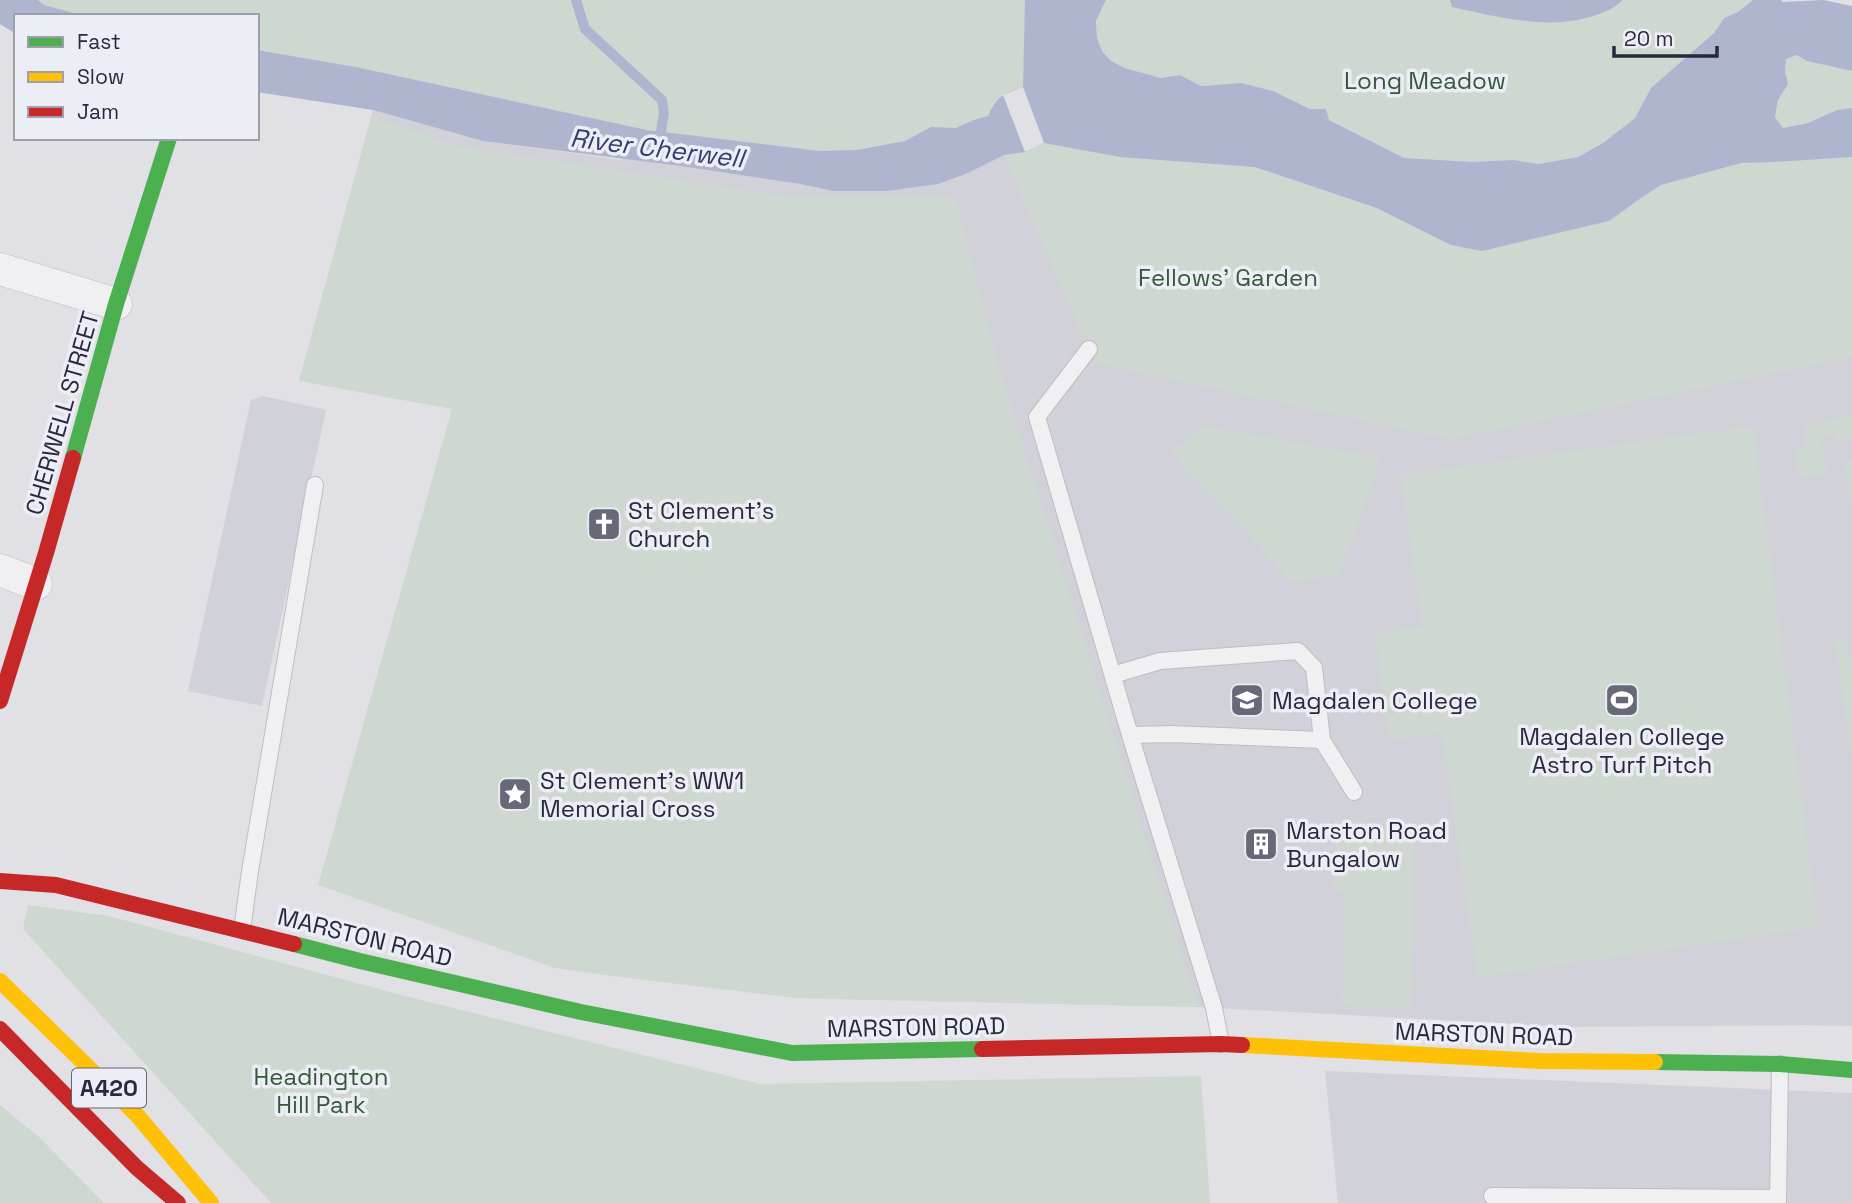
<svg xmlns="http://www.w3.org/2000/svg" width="1852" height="1203" font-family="'Space Grotesk',sans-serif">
	<rect width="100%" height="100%" fill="#e0e0e5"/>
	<path fill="#d0d1d9" d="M1025 0 1023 87 1661 185 1741 163 1852 157V1026L1807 1025 1572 1027 1198 1007 795 998 765 409 299 381 373 110 483 141 622 160 642 127Z
		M263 396 326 410 262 706 188 691 251 400Z
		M1325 1071 1852 1093V1203H1338Z"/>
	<path fill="#ced8d1" d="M38 0H1025L1023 87C1002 93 997 96 989 116L974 120 956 128 931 127 905 141 857 150 819 151 647 130 356 67 257 50V16H85L44 5Z
		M1106 0H1450L1452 7 1537 22 1616 7 1623 0H1754L1738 12 1724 18 1714 33 1651 88 1635 118 1603 143 1578 157 1538 164 1514 160 1473 162 1404 158 1329 120 1325 109H1310L1273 91 1242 83 1201 86 1180 75 1161 78 1125 68 1111 61 1102 51 1097 38 1096 21Z
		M1797 55 1807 61 1852 71V108L1837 110 1808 123 1783 128 1775 117 1778 100 1788 84 1785 71 1786 59Z
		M371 117 458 146 795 198H955L1000 372 1198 1007 795 998 620 977 555 968 318 885 452 409 299 381Z
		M1044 143 1120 157 1255 167 1377 208 1450 245 1609 221 1661 185 1741 163 1774 162 1852 157V357L1451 439 1095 363 1004 155 1025 152Z
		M1852 415V438L1837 441 1835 434 1821 437 1827 473 1800 478 1795 450 1806 448 1803 426Z
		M1204 426 1381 458 1339 574 1293 583 1171 452Z
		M1753 426 1818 927 1478 977 1442 733 1390 740 1375 634 1423 627 1401 475Z
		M1852 461V508L1844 462Z
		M1846 638 1852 667V762L1835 641Z
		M1335 821 1415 823 1411 1008 1342 1006 1345 892 1334 891Z
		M28 905 109 916 409 997 760 1084 1201 1076 1210 1203H271L23 929Z
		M0 1105 39 1137 104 1203H0Z"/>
	<path fill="#afb5cf" d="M0 0H38L44 5 85 16H16V34L0 24Z
		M1025 0H1106L1096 21 1097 38 1102 51 1111 61 1125 68 1161 78 1180 75 1201 86 1242 83 1273 91 1310 109H1326L1329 120 1404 158 1472 162 1514 160 1538 164 1578 157 1603 143 1635 118 1651 88 1714 33 1724 18 1738 12 1753 0H1781L1783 2 1823 0 1852 6V71L1807 61 1797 55 1786 59 1785 71 1788 84 1778 100 1775 117 1783 128 1808 123 1837 110 1852 108V157L1774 162 1741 163 1661 185 1638 200 1609 221 1482 251 1451 245 1377 208 1255 167 1120 157 1044 143 1025 152 1004 155 968 173 938 184 887 191H833L801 184 681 166 483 141 373 110 257 92V50L356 67 647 130 819 151 857 150 905 141 931 127 956 128 974 120 988 116C997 97 1002 94 1023 87Z
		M1450 0H1623C1616 7 1609 10 1599 14 1552 32 1499 17 1452 7Z"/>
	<path fill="#e0e0e5" d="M1023 87 1044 143 1025 152 1003 95Z"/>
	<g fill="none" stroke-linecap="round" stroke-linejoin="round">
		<path stroke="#afb5cf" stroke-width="10" d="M576 0 585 29 662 100 664 113 659 144"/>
		<g stroke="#bdbdc2" stroke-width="18">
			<path id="lane" d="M1089 349 1037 417 1130 735 1214 1008 1221 1044
				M1113 675 1160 661 1298 651 1314 668 1322 740
				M1130 735 1171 734 1322 740 1354 792
				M242 930 250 871 315 485
				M1492 1196 1778 1198
				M1778 1203 1780 1064"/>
		</g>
		<g stroke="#bdbdc2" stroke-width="33">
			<path id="street" d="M0 269 116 304
				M0 570 36 584"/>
		</g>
		<use href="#lane" stroke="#f0f0f2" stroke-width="16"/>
		<use href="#street" stroke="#f0f0f2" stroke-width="32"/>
		<path stroke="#4caf50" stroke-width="16" d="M73 458 116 304 169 138
			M294 944 360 961 581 1012 792 1053 982 1049
			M1655 1062 1780 1064 1852 1070"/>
		<path stroke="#ffc107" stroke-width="16" d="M0 981 137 1115 211 1203
			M1242 1045 1540 1061 1655 1062"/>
		<path stroke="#c62828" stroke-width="16" d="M0 701 46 553 73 458
			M0 881 56 885 294 944
			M0 1029 137 1168 178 1203
			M982 1049 1221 1044 1242 1045"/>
	</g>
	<defs>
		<g id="church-square" transform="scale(1.75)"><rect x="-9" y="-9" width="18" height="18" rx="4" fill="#686978" stroke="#edeef5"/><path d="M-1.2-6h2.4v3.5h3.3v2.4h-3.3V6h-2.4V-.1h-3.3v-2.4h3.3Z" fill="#fff"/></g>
		<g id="university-square" transform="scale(1.75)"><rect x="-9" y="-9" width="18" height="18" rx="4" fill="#686978" stroke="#edeef5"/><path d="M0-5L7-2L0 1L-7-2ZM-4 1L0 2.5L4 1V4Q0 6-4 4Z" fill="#fff"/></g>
		<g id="stadium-square" transform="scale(1.75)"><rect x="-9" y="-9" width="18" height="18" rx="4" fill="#686978" stroke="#edeef5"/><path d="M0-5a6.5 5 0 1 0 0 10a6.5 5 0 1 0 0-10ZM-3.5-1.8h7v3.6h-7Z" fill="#fff"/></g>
		<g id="sight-square" transform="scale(1.75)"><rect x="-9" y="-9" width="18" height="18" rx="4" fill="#686978" stroke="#edeef5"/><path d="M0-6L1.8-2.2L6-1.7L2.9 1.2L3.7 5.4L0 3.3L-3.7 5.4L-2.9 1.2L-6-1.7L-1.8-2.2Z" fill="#fff"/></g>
		<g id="building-square" transform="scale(1.75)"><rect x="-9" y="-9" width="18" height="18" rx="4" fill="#686978" stroke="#edeef5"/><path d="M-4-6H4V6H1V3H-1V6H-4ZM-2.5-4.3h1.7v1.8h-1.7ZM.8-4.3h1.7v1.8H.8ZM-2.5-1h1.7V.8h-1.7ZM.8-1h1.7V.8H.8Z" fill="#fff"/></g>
	</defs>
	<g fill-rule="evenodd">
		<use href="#church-square" x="604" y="524"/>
		<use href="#university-square" x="1247" y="700"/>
		<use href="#stadium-square" x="1622" y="700"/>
		<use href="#sight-square" x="515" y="794"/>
		<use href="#building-square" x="1261" y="844"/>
	</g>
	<g text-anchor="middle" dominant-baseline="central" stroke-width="7" stroke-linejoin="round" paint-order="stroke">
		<rect fill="#edeef5" stroke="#636474" stroke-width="2" x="72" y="1068.5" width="74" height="39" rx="5"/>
		<g font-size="23" font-weight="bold" fill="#28293d">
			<text x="109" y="1088">A420</text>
		</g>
		<g font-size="24" fill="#36583a" stroke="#edeef5">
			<text x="1425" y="80">Long Meadow</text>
			<text x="1228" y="277">Fellows' Garden</text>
			<text x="321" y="1076">Headington<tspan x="321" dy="28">Hill Park</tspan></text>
		</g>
		<g font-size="24" fill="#28293d" stroke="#edeef5">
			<text transform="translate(62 413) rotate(-74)">CHERWELL STREET</text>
			<text transform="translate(365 937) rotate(14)">MARSTON ROAD</text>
			<text transform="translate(916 1027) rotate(-1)">MARSTON ROAD</text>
			<text transform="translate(1484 1034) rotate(2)">MARSTON ROAD</text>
		</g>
		<g font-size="24" fill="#28293d" stroke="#edeef5" text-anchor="start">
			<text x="628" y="510">St Clement's<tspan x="628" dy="28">Church</tspan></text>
			<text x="1272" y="700">Magdalen College</text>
			<text x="1622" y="736" text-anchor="middle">Magdalen College<tspan x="1622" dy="28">Astro Turf Pitch</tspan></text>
			<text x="540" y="780">St Clement's WW1<tspan x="540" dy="28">Memorial Cross</tspan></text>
			<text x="1286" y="830">Marston Road<tspan x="1286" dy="28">Bungalow</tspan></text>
		</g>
		<g font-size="26" font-style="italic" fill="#343d6f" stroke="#edeef5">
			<text transform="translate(657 148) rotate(7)">River Cherwell</text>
		</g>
	</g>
	<rect x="14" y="14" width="245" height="126" fill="#edeef5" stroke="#9e9fab" stroke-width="2"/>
	<rect x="28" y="37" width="35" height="10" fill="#4caf50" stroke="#9e9fab" stroke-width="2"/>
	<text x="77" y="49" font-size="21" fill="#28293d">Fast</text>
	<rect x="28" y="72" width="35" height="10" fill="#ffc107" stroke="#9e9fab" stroke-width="2"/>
	<text x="77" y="84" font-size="21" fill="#28293d">Slow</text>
	<rect x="28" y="107" width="35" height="10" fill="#c62828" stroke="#9e9fab" stroke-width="2"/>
	<text x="77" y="119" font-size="21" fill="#28293d">Jam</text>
	<path d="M1614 46v10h103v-10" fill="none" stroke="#28293d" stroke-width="3.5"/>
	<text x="1624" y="46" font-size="21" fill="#28293d" stroke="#edeef5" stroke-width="5" paint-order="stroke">20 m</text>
</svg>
